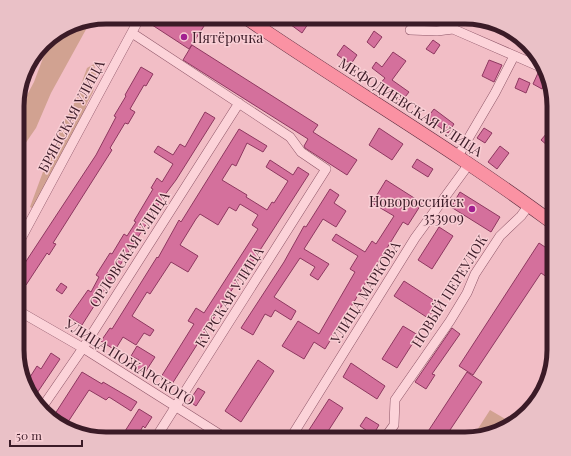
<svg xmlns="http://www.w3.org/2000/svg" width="571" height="456" font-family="'Playfair Display',serif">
	<rect width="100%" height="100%" fill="#f2bec6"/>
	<path fill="#d1a291" d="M77 22H88L89 24 51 93 36 128 18 154V112L34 82 46 50 49 38Z
		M94 64 96 74 93 92 86 105 85 120 35 210 30 207 47 161 57 146 60 128 72 109 87 68Z
		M490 410 512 423 500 432 472 438Z"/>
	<path fill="#d4709c" stroke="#8e3860" d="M283 19H301L308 24 302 33Z
		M208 20 189 49 146 21H182Z
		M374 31 382 37 374 48 367 42Z
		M433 40 440 45 434 54 426 49Z
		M192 45 318 125 313 132 357 160 347 175 305 148 304 146 308 139 183 60Z
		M344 45 357 55 351 64 337 55Z
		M393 52 406 61 392 80 409 92 402 101 379 85 385 78 372 68 376 62 382 67Z
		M489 60 502 65 494 82 482 76Z
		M141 67 153 74 146 86 144 85 130 109 135 112 128 124 125 123 110 148 112 150 53 243 56 244 49 255 47 253 26 285 17 280V275L96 155 116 117 114 116 126 96 125 95Z
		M538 73 548 74 542 89 533 84Z
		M519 78 530 83 526 93 515 88Z
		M434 109 454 124 448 133 427 118Z
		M205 112 215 118 176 180 164 196 82 325 69 317 88 290 91 292 99 277 96 275 110 253 112 254 124 234 127 236 136 222 134 221 153 189 151 188 157 178 162 182 173 164 154 152 158 146 173 155 180 144 185 147Z
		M379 128 403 144 392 160 369 145Z
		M484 128 492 133 485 143 477 138Z
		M239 129 267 146 263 152 247 143 236 166 232 164 222 180 247 195 246 197 267 210 272 202 274 203 288 181 266 167 270 160 293 175 298 167 309 174 244 275 242 274 172 384 161 377 194 324 188 321 196 308 204 313 258 229 252 225 258 215 240 204 236 211 229 207 218 225 200 214 196 219 180 245 198 256 188 272 171 262 150 294 147 292 132 316 154 330 150 336 144 333 136 345 123 337 115 350 101 341 110 328 112 329 157 257 158 258 179 220 181 222Z
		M547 133 554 139V151L541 140Z
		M500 146 509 153 497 169 488 162Z
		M417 159 433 169 428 177 412 167Z
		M386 180 422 203 408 225 403 222 325 349 314 342 304 359 282 346 298 321 319 334 355 272 350 269 358 256 332 240 336 234 365 252 372 241 376 244 394 216 372 203Z
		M330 189 339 195 334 203 346 211 336 227 323 219 304 249 329 264 318 280 310 275 315 267 300 258 274 297 296 311 291 320 275 310 271 317 265 314 253 335 241 328 284 262 304 226 306 227Z
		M460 192 500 217 491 232 451 207Z
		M439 227 453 236 432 269 418 260Z
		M539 243 554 253 551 257 554 259V282L541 273 473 375 459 366Z
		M404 281 438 303 428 318 394 296Z
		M61 283 67 287 62 294 56 290Z
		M403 326 418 335 397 368 382 359Z
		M452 328 460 334 432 374 435 375 426 389 415 382Z
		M137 346 155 357 144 374 134 368 139 360 131 356Z
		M51 353 60 359 33 399 25 385 37 366 41 369Z
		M258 360 274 371 241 422 225 411Z
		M351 363 385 386 377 399 343 377Z
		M82 372 102 384 103 382 137 402 131 411 109 397 106 400 89 390 66 425 53 417Z
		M467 372 482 382 444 439H423Z
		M198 388 205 392 196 406 189 401Z
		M329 399 343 408 323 439H316L307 433Z
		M139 409 152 417 145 428 143 426 136 439H120Z
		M366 417 379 425 373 435 360 426Z"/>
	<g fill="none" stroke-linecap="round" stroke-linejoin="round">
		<g stroke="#8d5567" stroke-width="10">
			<path id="street" d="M410 30 437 31 453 29 545 69
				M132 33 290 137 301 152 326 169 155 439
				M458 156 495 93 514 56
				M17 246 138 21
				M17 310 83 348 227 439
				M41 409 83 348 239 103
				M290 439 415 238 469 164
				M384 439 394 425 395 400 450 321 467 293 475 274 500 236 521 216 529 205"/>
		</g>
		<g stroke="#5a2a3d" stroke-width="14">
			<path id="primary" d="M249 20C350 89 456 151 554 224"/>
		</g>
		<use href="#street" stroke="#fcd3d9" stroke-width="9"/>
		<use href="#primary" stroke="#fa92a3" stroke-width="13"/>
	</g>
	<g fill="#a21f90" stroke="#f9cfd5" stroke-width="1.5">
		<circle cx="184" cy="37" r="4"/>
		<circle cx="472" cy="209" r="4"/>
	</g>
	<g text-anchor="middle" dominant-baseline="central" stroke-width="3" stroke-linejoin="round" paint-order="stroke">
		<g font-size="14" fill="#3b1b27" stroke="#f9cfd5" text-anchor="start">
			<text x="192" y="37">Пятёрочка</text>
			<text x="464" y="201" text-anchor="end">Новороссийск<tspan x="464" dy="16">353909</tspan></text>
		</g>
		<g font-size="14" fill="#3b1b27" stroke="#f9cfd5">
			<text transform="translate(411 107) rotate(33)">МЕФОДИЕВСКАЯ УЛИЦА</text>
			<text transform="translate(71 116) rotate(-62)">БРЯНСКАЯ УЛИЦА</text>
			<text transform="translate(129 249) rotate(-57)">ОРЛОВСКАЯ УЛИЦА</text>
			<text transform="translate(449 291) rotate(-58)">НОВЫЙ ПЕРЕУЛОК</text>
			<text transform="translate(365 292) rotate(-58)">УЛИЦА МАРКОВА</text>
			<text transform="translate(229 297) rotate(-58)">КУРСКАЯ УЛИЦА</text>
			<text transform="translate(130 362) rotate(32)">УЛИЦА ПОЖАРСКОГО</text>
		</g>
	</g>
	<path d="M0 0H571V456H0ZM106 24H465A82 82 0 0 1 547 106V350A82 82 0 0 1 465 432H106A82 82 0 0 1 24 350V106A82 82 0 0 1 106 24Z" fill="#eac1c7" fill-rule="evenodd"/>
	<path fill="none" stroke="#3b1b27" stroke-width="5" d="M106 24H465A82 82 0 0 1 547 106V350A82 82 0 0 1 465 432H106A82 82 0 0 1 24 350V106A82 82 0 0 1 106 24Z"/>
	<path d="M10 440v6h72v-6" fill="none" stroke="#3b1b27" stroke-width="2"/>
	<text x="16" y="440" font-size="12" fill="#3b1b27" stroke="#f9cfd5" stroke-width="3" paint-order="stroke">50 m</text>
</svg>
